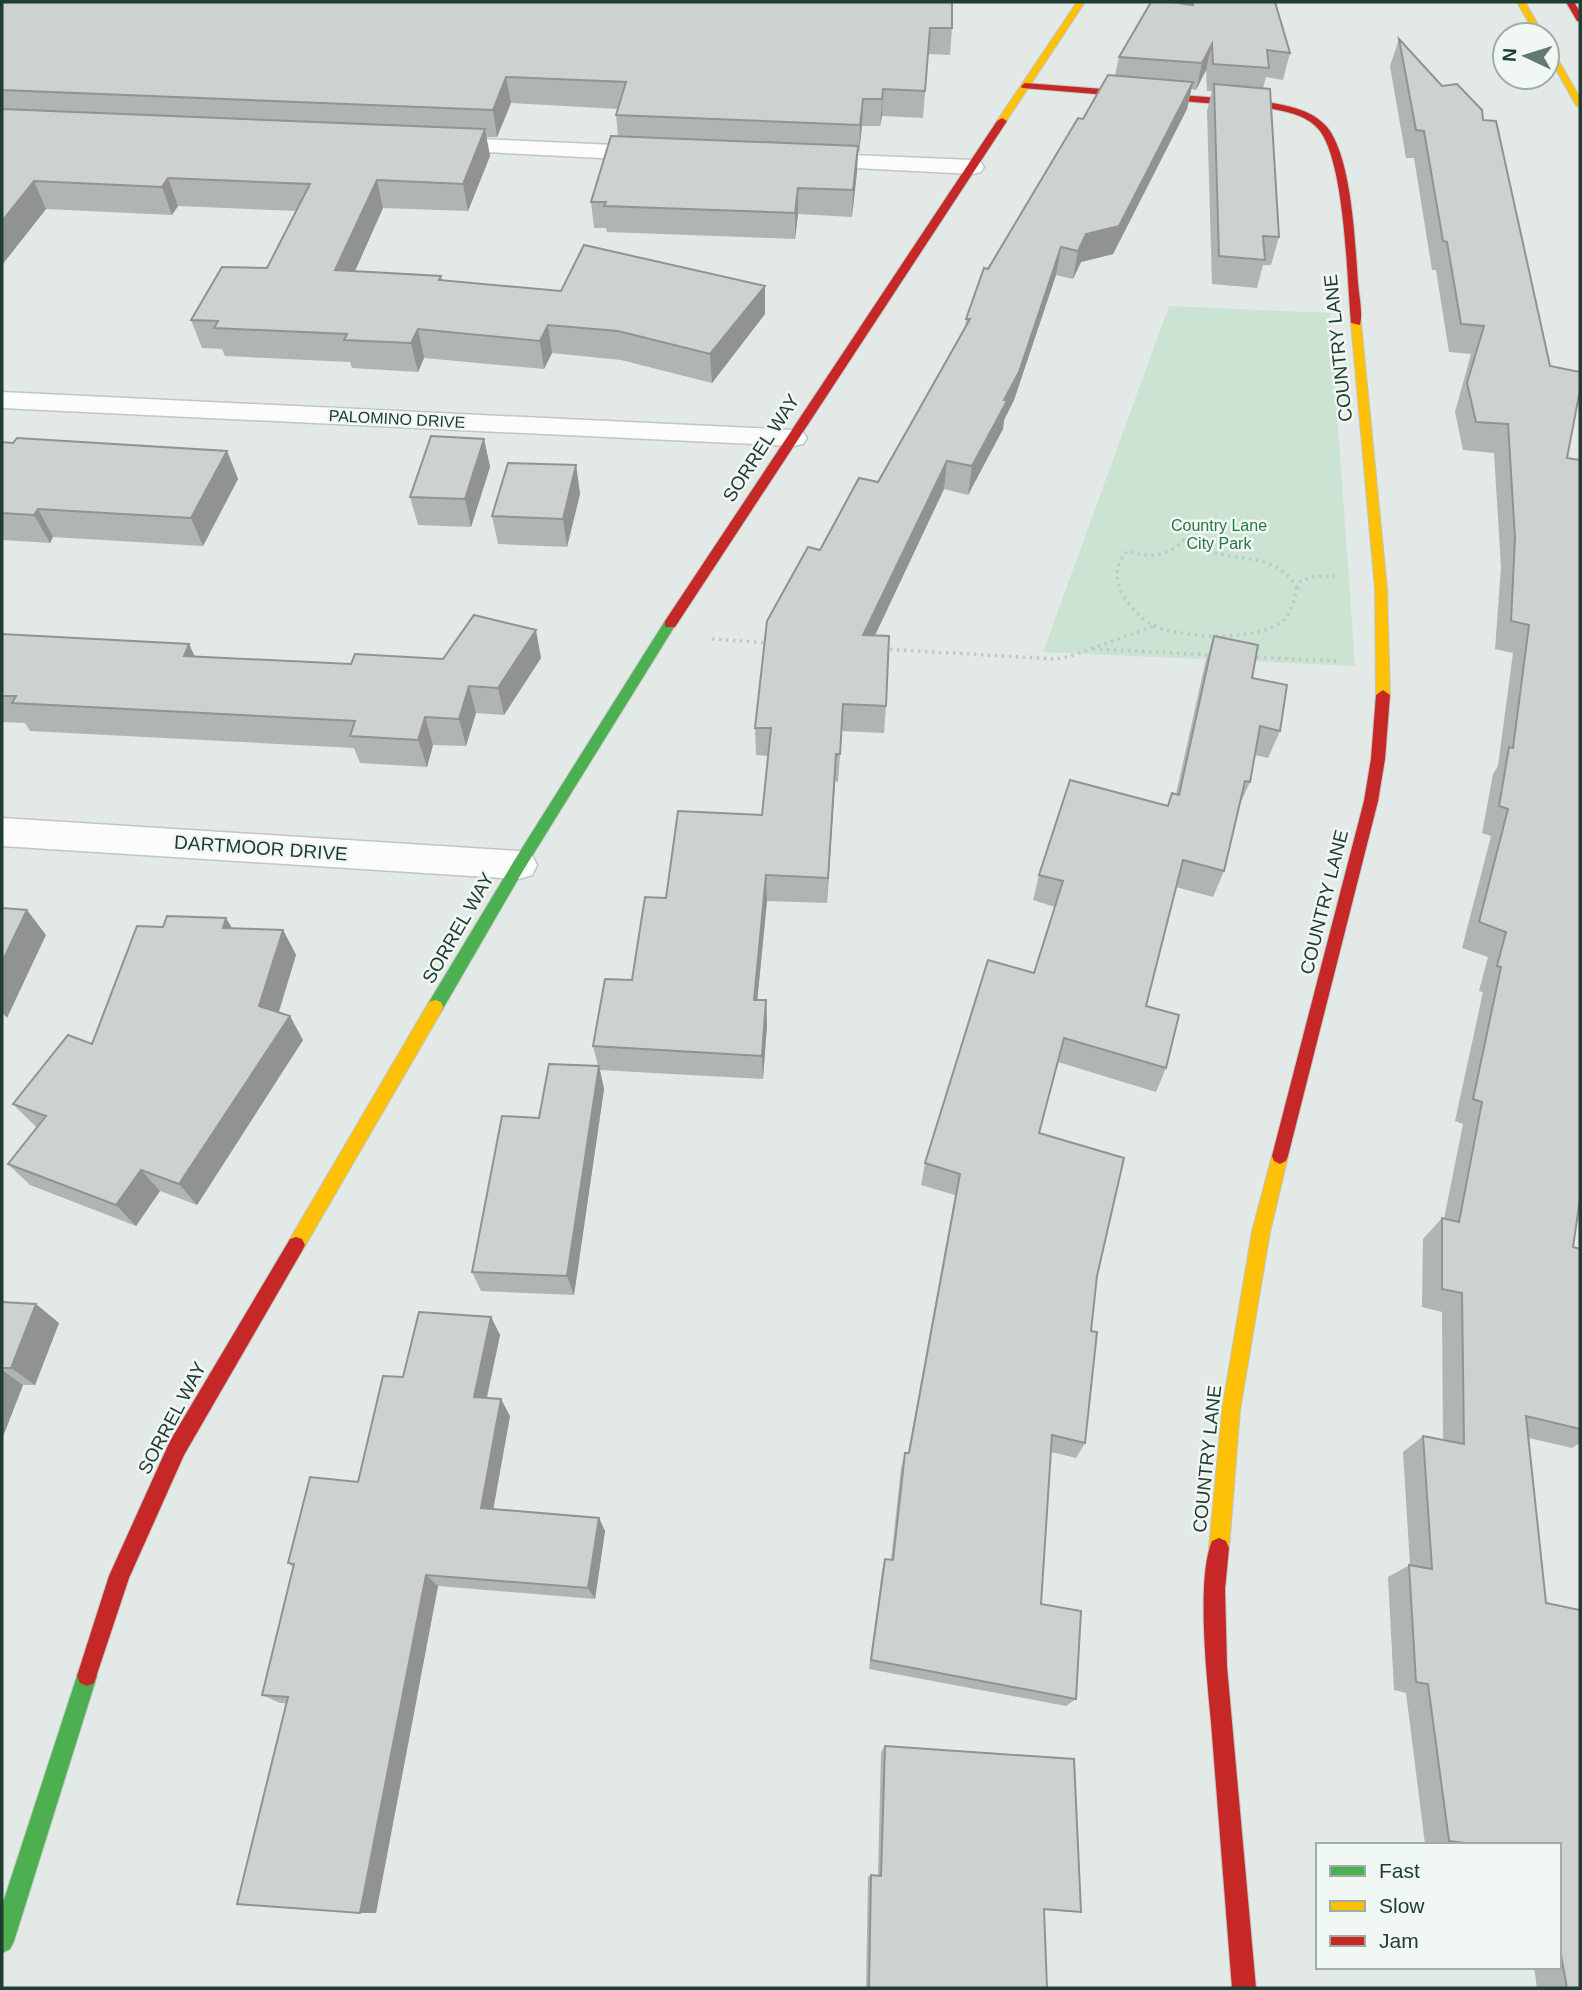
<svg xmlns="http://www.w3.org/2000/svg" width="1582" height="1990" font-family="Arial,sans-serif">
	<rect width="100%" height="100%" fill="#e3e9e6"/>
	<path fill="#cbe3d2" d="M1169 306 1330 313 1355 666 1043 652Z"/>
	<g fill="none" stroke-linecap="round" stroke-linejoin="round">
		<g stroke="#c0c6c3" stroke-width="3">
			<path id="street" d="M436 137 660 147 668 149 671 154 668 159 660 161 428 149 425 144 428 139Z
				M804 153 973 160 981 162 984 167 981 172 973 174 796 165 793 160 796 155Z
				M2 392 793 430 803 432 807 438 803 444 793 446 2 408Z
				M2 818 519 851 532 855 537 865 532 875 519 879 2 846Z"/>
		</g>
		<g stroke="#bec7c3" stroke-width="2">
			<path id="fast" d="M670 620 676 624 524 869 441 1012H429L427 1007 429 1002 514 861 665 621Z
				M87 1666 94 1669 97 1676 14 1941 10 1949 2 1953V1906L77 1676 80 1669Z"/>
		</g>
		<g stroke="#bec7c3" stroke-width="2">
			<path id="slow" d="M1077 2H1085L1005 123H999L997 121Z
				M1517 2H1525L1544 35H1536Z
				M1547 44 1551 47 1580 98V108L1576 105 1547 54Z
				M1356 320 1361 323 1387 589 1390 695 1383 700 1376 695 1375 589 1351 323Z
				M435 1000 441 1002 443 1007 441 1012 302 1251 296 1253 290 1251 287 1245 290 1239 429 1002Z
				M1280 1148 1286 1151 1288 1156 1270 1232 1240 1410 1229 1548 1226 1555 1219 1558 1212 1555 1209 1548 1222 1410 1252 1232 1272 1156 1274 1151Z"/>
		</g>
		<g stroke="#bec7c3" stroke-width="2">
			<path id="jam" d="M1566 2H1574L1580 12V21H1577Z
				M1025 83 1258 101C1281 104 1311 108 1327 127 1352 158 1355 243 1358 283 1359 296 1363 313 1360 325L1351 323C1347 279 1345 165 1320 131 1308 115 1285 111 1267 108L1022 88 1021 86Z
				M1002 118 1007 121 675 627H665V621L997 121Z
				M1383 690 1390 695 1385 759 1378 801 1288 1156 1286 1161 1280 1164 1274 1161 1272 1156 1364 801 1371 759 1376 695Z
				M296 1237 302 1239 305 1245 302 1251 184 1455 129 1578 94 1683 87 1686 80 1683 77 1676 109 1576 170 1441 290 1239Z
				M1219 1538 1226 1541 1229 1548 1225 1589 1227 1667 1256 1988H1232C1225 1899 1218 1810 1211 1722 1207 1678 1196 1579 1212 1541Z"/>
		</g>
		<path stroke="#c0c9c6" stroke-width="3.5" stroke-dasharray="2.5 4.5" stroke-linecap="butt" d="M1297 588C1280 558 1251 560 1220 554 1207 552 1195 546 1184 540 1167 557 1150 558 1127 551 1115 565 1114 579 1123 595 1130 607 1141 619 1153 625 1180 639 1260 642 1284 620 1294 610 1294 593 1301 581L1312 577 1335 576
			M712 639 770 643
			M883 649 1055 659 1068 657 1154 626
			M1093 649 1213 655
			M1250 657 1336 661"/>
		<use href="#street" fill="#fbfcfb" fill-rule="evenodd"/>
		<use href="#fast" fill="#4caf50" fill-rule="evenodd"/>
		<use href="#slow" fill="#ffc107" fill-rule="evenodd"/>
		<use href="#jam" fill="#c62828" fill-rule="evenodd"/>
	</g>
	<path fill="#b0b5b3" d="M2 2 952 28 950 55 928 54 923 118 882 116 880 126H862L859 153 858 152 857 172 852 217 798 214 795 239 607 232 606 228H594L591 202 618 136 616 115 618 109 511 103 497 137H486L490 156 468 211 383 208 355 271 441 276 442 280 765 314 712 383 621 360 552 353 544 369 424 358 418 372 352 368 350 362 225 356 222 349 202 348 191 320 267 268 296 211 178 206 172 215 46 209 2 265Z
		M1184 2H1275L1290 53 1283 80 1266 77 1263 88 1279 237 1271 265H1263L1257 288 1212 284 1207 111 1212 91H1207L1206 70 1196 90 1191 89 1187 109 1113 254 1081 262 1073 279 1056 275 1014 400 1004 420 1003 429 968 495 944 489 875 635 886 706 884 733 842 731 838 782 835 781 827 903 767 901 757 1000H766L767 1025 763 1079 600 1070 604 1089 574 1295 481 1291 472 1272 539 1118 598 1066 593 1046 632 980 666 898 762 815 768 756 756 755 755 728 820 550 878 482 965 329 966 319 988 269 1083 119 1115 76 1119 57 1184 4Z
		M1399 39 1442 86 1483 120 1567 458 1573 1247 1580 1249V1443L1572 1448 1529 1438 1580 1988H1537L1534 1967H1559V1845H1433L1425 1844 1406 1693 1394 1690 1388 1577 1410 1565 1403 1452 1423 1436 1443 1440 1442 1312 1422 1307 1423 1239 1442 1218 1444 1219 1463 1124 1455 1121 1483 992 1479 991 1488 957 1462 948 1491 836 1482 833 1493 774 1498 766 1513 653 1495 649 1501 567 1494 453 1463 450 1455 412 1471 354 1449 352 1436 270H1432L1414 158H1406L1390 66Z
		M484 439 490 467 471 527 418 525 410 497Z
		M2 442 227 451 238 479 203 546 53 537 50 543 2 540Z
		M576 465 580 494 567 547 498 544 492 516Z
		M2 634 195 656 351 664 443 659 541 658 504 715 476 713 466 746 433 745 427 767 360 763 354 748 30 731 25 723 2 722Z
		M1214 636 1252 678 1280 731 1268 758 1255 755 1250 782 1238 809 1224 871 1213 897 1176 887 1146 1006 1166 1068 1156 1092 1058 1062 1039 1133 1097 1276 1091 1331 1085 1443 1076 1458 1051 1452 1041 1604 1076 1699 1066 1706 869 1669 882 1571 885 1559 891 1560 901 1468 905 1453H908L955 1195 921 1185 925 1163 1034 973 1055 907 1033 900 1039 875 1167 806 1176 794 1205 664Z
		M232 928 283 930 296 955 279 1012 303 1040 197 1205 160 1191 136 1226 30 1185 8 1164 37 1127 35 1126 13 1104 92 1044Z
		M2 1302 59 1323 35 1385H23L2 1439Z
		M491 1317 500 1335 487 1398 510 1416 493 1509 599 1518 605 1531 595 1599 438 1586 376 1913 286 1703H280L262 1695 293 1567 288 1563 358 1482 403 1377Z
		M885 1746 1081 1912H1070L1044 1910 1047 1988H866L868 1877 871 1875H878L881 1752Z"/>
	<path fill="#909392" d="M1212 44 1206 70 1196 90 1202 63Z
		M506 77 511 103 497 137 493 110Z
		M1193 82 1187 109 1113 254 1081 262 1073 279 1078 251 1086 234Z
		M883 89 882 116 880 126 882 99Z
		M863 99 862 126 859 153 860 125Z
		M485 129 490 156 468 211 463 184Z
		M858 146 857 172 852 217 853 190Z
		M168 178 178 206 172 215 162 187Z
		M377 180 383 208 343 298 335 270Z
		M34 181 46 209 2 265V221Z
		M798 188V214L795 239V213Z
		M1061 247 1056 275 1014 400 1004 420 1003 429 968 495 972 466 1004 400Z
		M765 286V314L712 383 710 354Z
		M548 325 552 353 544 369 540 341Z
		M418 329 424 358 418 372 411 343Z
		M484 439 490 467 471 527 465 499Z
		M227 451 238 479 203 546 191 518Z
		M947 461 944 489 862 663 863 635Z
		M576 465 580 494 567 547 563 519Z
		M38 509 53 537 50 543 34 515Z
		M536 630 541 658 504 715 498 688Z
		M189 644 202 672 184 656Z
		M469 686 476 713 466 746 459 719Z
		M425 717 433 745 427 767 418 740Z
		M836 754 835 781 827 903 828 878Z
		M766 875 767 901 755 1024 754 1000Z
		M27 910 46 935 7 1018 2 1012V962Z
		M226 918 241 943 223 928Z
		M283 930 296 955 273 1030 259 1006Z
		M766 1000 767 1025 763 1079 762 1056Z
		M290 1016 303 1040 197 1205 179 1184Z
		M599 1066 604 1089 574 1295 567 1276Z
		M141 1170 160 1191 136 1226 116 1205Z
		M36 1304 59 1323 35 1385 11 1368Z
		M491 1317 500 1335 483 1414 474 1397Z
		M2 1370 23 1385 2 1439Z
		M501 1399 510 1416 491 1522 481 1508Z
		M599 1518 605 1531 595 1599 588 1588Z
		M426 1575 438 1586 376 1913H360Z"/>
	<path fill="#cdd2d0" stroke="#909392" stroke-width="2" d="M2 2H952V28H930L925 91 883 89 882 99H863L860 125 616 115 626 82 506 77 493 110 2 90Z
		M1151 2H1172L1193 5V2H1275L1290 53 1267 50 1269 68 1213 64 1212 44 1202 63 1119 57Z
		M1399 39 1442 86 1457 84 1482 110 1483 120 1496 121 1550 366 1580 372V390L1567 458 1580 460V1199L1573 1247 1580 1249V1429L1526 1416 1546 1603 1580 1610V1988H1567L1559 1944V1845H1481L1449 1841 1428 1684 1416 1682 1409 1565 1432 1569 1423 1436 1464 1444 1462 1293 1442 1289V1218L1459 1222 1482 1102 1473 1099 1501 967 1497 966 1506 932 1479 922 1508 809 1499 806 1509 747 1513 748 1529 625 1511 621 1515 538 1508 424 1476 422 1467 383 1484 326 1461 324 1447 242 1443 241 1424 131 1416 130Z
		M1108 75 1193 82 1119 226 1086 234 1078 251 1061 247 1019 372 1004 400 1007 401 972 466 947 461 863 635 889 636 886 706 843 704 840 754H836L828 878 766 875 754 1000H766L762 1056 593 1046 605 979 632 980 645 897 666 898 678 811 762 815 771 728H755L767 621 808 547 820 550 859 478 878 482 970 319H966L984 268 988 269 1078 118 1083 119Z
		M1214 84 1270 89 1279 237 1263 236 1265 260 1219 256Z
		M2 109 485 129 463 184 377 180 335 270 441 276 439 280 561 291 584 245 765 286 710 354 618 331 548 325 540 341 418 329 411 343 344 340 347 334 214 328 218 321 191 320 222 267 267 268 310 184 168 178 162 187 34 181 2 221Z
		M611 136 858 146 853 190 798 188 795 213 604 206 606 202H591Z
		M431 436 484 439 465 499 410 497Z
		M17 438 227 451 191 518 38 509 34 515 2 513V442L13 443Z
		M508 463 576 465 563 519 492 516Z
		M474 615 536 630 498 688 469 686 459 719 425 717 418 740 350 736 355 721 12 703 16 696H2V634L189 644 184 656 351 664 355 654 443 659Z
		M1214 636 1258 645 1252 678 1287 685 1280 731 1260 726 1250 782 1245 781 1224 871 1183 860 1146 1006 1179 1015 1166 1068 1064 1038 1039 1133 1124 1158 1097 1276 1091 1331 1097 1332 1085 1443 1052 1435 1041 1604 1081 1611 1076 1699 871 1660 885 1559 893 1560 905 1453H909L960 1174 925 1163 988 960 1034 973 1063 881 1039 875 1070 780 1168 806 1172 793 1179 795Z
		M2 908 27 910 2 962Z
		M167 916 226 918 223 928 283 930 259 1006 290 1016 179 1184 141 1170 116 1205 8 1164 46 1116 13 1104 68 1035 92 1044 137 926 163 927Z
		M549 1064 599 1066 567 1276 472 1272 502 1116 539 1118Z
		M2 1302 36 1304 11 1368H2Z
		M419 1312 491 1317 474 1397 501 1399 481 1508 599 1518 588 1588 426 1575 360 1913 237 1904 288 1697 262 1695 294 1564 288 1563 310 1477 358 1482 383 1376 403 1377Z
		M885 1746 1074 1759 1081 1912 1044 1909 1047 1988H869L871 1875 881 1876Z"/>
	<g text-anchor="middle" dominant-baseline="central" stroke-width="5" stroke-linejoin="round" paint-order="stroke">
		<g font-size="16" fill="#203d34" stroke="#f1f8f4">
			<text transform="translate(397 419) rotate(3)">PALOMINO DRIVE</text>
		</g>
		<g font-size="16" fill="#297544" stroke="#f1f8f4">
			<text x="1219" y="525">Country Lane<tspan x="1219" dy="18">City Park</tspan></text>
		</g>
		<g font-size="19" fill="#203d34" stroke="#f1f8f4">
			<text transform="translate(1338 348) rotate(-96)">COUNTRY LANE</text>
			<text transform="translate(761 448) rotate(-57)">SORREL WAY</text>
			<text transform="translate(261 848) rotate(4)">DARTMOOR DRIVE</text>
			<text transform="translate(1324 902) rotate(-76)">COUNTRY LANE</text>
			<text transform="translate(458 928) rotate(-60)">SORREL WAY</text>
			<text transform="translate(172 1418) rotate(-62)">SORREL WAY</text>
			<text transform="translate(1207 1459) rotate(-84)">COUNTRY LANE</text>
		</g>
	</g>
	<rect width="1582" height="1990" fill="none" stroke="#203d34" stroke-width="7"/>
	<rect x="1316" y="1843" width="245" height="126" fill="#f1f8f4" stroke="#9dada7" stroke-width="2"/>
	<rect x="1330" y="1866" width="35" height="10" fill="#4caf50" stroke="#9dada7" stroke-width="2"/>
	<text x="1379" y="1878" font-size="21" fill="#203d34">Fast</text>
	<rect x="1330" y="1901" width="35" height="10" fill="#ffc107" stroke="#9dada7" stroke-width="2"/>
	<text x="1379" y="1913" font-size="21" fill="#203d34">Slow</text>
	<rect x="1330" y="1936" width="35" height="10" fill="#c62828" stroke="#9dada7" stroke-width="2"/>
	<text x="1379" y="1948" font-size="21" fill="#203d34">Jam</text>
	<g transform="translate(1526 56) rotate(274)"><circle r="33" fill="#f1f8f4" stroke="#9dada7" stroke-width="2"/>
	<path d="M0-5L12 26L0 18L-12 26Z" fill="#647972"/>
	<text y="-10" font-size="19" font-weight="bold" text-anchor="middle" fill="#203d34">N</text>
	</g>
</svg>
